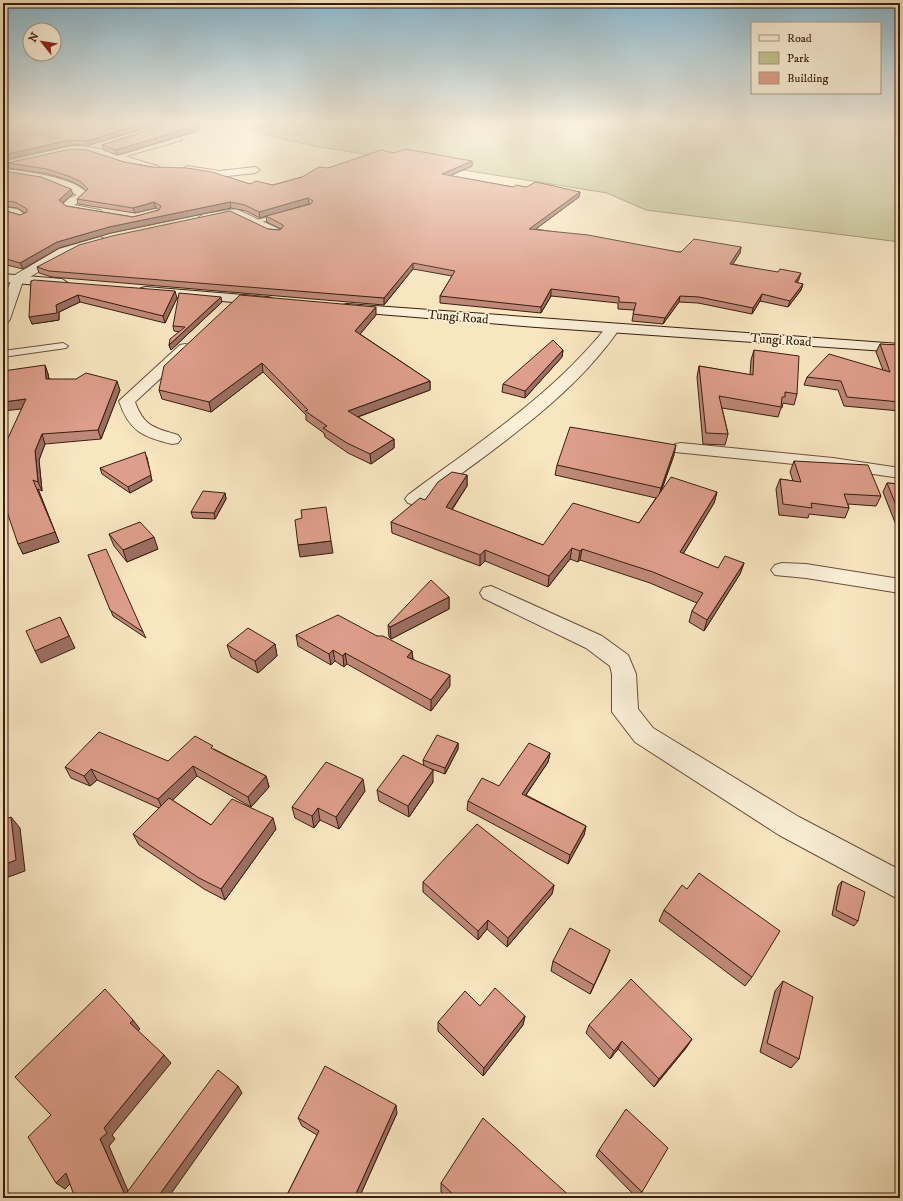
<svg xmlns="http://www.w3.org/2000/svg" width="903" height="1201" font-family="'IM FELL DW Pica',serif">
	<rect width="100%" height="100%" fill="#f8e6c1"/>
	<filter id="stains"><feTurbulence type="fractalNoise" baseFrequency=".005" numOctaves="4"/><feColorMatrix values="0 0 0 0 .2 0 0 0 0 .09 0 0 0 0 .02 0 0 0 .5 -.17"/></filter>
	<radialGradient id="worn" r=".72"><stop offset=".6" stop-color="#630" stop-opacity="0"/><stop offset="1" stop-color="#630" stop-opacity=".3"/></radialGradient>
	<path fill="#c2c390" stroke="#7e704f" d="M244 123H851L900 135V242L646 210 607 193 314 146 266 135Z"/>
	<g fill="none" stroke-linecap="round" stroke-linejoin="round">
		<g stroke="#6a4f3b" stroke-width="2">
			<path id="lane" d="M180 137 182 140 116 159 111 158Z
				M285 212 287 213V215L254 224 251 222Z
				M63 343 68 346 66 348 3 357V351Z"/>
		</g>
		<g stroke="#6a4f3b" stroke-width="2">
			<path id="street" d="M72 146C101 145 131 159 158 166L160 168 155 171C130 166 106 152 81 151 62 150 23 163 3 168V162Z
				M187 166 219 171 255 167 260 170 255 173 219 177 184 171 182 169Z
				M3 169C24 171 75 177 88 194L86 198 74 205 100 210 101 212 96 215 64 209 62 205 69 198 77 195C54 181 29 177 3 175Z
				M3 207 17 209 28 216 23 219 11 214 3 213Z
				M236 209 281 230 283 232 281 234C265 238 250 218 235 216 225 214 206 226 199 217L204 214Z
				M100 237 106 240 104 242 67 255 23 281 10 319 8 322 3 323V300L13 276 59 249Z
				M613 324 618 325 620 328C570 401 491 450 422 503L415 505 408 503 405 499 408 495C478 443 554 394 608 325Z
				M185 344 190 345 192 348 190 351 135 402C144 427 155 428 178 435L181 439 178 443 172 444C143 437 129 431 119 401L180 345Z
				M681 443 833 458 900 468V478L833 468 675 452 672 448 675 444Z
				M782 563 806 564 900 579V593L806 578 775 575 771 570 775 565Z
				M491 586 602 636 628 655 636 674 638 709 653 728 799 817 900 870V900L779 835 635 742 612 712V674L610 666 586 648 483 598 480 593 483 588Z"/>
		</g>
		<g stroke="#3a1d0e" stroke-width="2">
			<path id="secondary" d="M3 274 62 279 68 283 62 287 3 282Z
				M146 287 267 297 272 298 274 301 272 304 267 305 141 294 139 291 141 288Z
				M347 304 900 344V352L536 327 342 311 340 308 342 305Z"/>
		</g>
		<use href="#lane" fill="#faefd7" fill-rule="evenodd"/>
		<use href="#street" fill="#faefd7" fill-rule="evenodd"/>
		<use href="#secondary" fill="#faefd7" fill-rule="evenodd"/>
	</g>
	<path fill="#be8878" stroke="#3a1d0e" d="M3 122H200L197 131 117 155 104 150 102 145 162 126 163 124H160L89 145H72Z
		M394 153 472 161V166L450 176 513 187H526L580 192 579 197 536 229 678 252 741 247 740 253 733 264 799 279 797 283 803 284 801 290 788 307 760 301 752 314 698 303 679 302 663 324 632 321 634 310 618 309V303L551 296 541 313 440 303V296L452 276 413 269 384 305 52 277 39 273 37 267 268 229 280 230 281 229 267 222 266 216 310 204H309L260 218 246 211 231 208 111 233 59 248 23 269 3 264V210L20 215 25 213 17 208 3 206V171L73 194 63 203 66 206 133 217 159 210 156 208 135 213 78 204 77 199 86 191 82 187 73 182 49 174 9 168 7 163 124 162 250 184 273 185 302 177 328 168Z
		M31 281 177 298 165 323 80 302 59 312V320L32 324Z
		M222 302 171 350 169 345 180 332 174 331 173 326Z
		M376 315 360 334 430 381V390L358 417 394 439V448L371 464 348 453 325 437 324 433 306 420V415L263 372 211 412 162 399 159 390Z
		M880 344 900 346V411L844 406 838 390 804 385 807 377 883 370 876 352Z
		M563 350 562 357 525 398 502 392 503 384Z
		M754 350 797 394 794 405 783 403 782 408H781L778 417 722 408 728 434 725 445 703 444 697 377 699 366 750 375 751 360Z
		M45 365 48 374 49 379 120 390 101 439 45 444 39 460 42 491 38 489 59 542 23 554 7 510H3V449L22 409Z
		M674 455 661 492H717L714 503 683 554 718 568 744 563 740 574 704 631 689 622 692 611 697 603 650 583 580 560 578 562 570 559 548 587 485 561 480 566 392 533 391 522 425 500 467 475V486L452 510 543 545 639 523 656 498 555 475 557 465Z
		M147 457 152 481 130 493 102 474 100 468Z
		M794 461 881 496 876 506 848 504 849 508 845 518 809 514 808 518 779 515 776 489 780 479 793 481 790 472Z
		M887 483 900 484V535L883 492Z
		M225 493 226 499 215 519 193 518 191 512Z
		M109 534 158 549 127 562 114 546Z
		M88 555 143 632 146 638 113 616Z
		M449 597V609L391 639 389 637 388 625Z
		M296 635 377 636 412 651 413 659 450 686 431 711 347 664 344 667 335 661 331 665 298 646Z
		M275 644 277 656 258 673 231 657 227 645Z
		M458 743V749L445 774 429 768 433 782 409 817 379 801 377 790 424 766 423 760Z
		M214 749 266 776 269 787 251 807 197 776 172 800 211 825 276 829 225 900 204 889 139 845 133 834 159 808 97 780 90 786 71 778 65 767 168 761Z
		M550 753 548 762 526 795 586 826 584 835 568 864 467 810 468 801 499 786Z
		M365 791 339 829 320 820 314 828 295 818 292 807Z
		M842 881 858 921 854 926 832 915 838 886Z
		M423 882 554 885 552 894 507 947 487 929 478 940 423 892Z
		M664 910 752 977 745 986 659 921Z
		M606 960 590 994 551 971 553 961Z
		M783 981 799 1059 791 1068 760 1052 775 991Z
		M480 1006 525 1016 523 1025 483 1076 438 1031V1022Z
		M589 1025 692 1039 686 1048 654 1087 618 1049 610 1059 586 1033Z
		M397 1113 359 1198H292L288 1193 317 1135 302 1126 298 1118Z
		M599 1150 642 1192 637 1198 596 1156Z
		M441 1183 572 1198H448L441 1192Z"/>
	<path fill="#9b6f61" stroke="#3a1d0e" d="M148 122H159L160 124 89 145 87 141Z
		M198 122H200L197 131 117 155 116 150Z
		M70 140 72 145 3 160V155Z
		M472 161V166L442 179V174Z
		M71 189 73 194 60 205 59 200Z
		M580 192 579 197 529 234V229Z
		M308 198 309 204 260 218 259 212Z
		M154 202 156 208 135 213 133 208Z
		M230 202 231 208 111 233 59 248 23 269 20 263 57 242 109 227Z
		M741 247 740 253 729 270 730 264Z
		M413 263V269L384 305V298Z
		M801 273 799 279 793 288 795 282Z
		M803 284 801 290 788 307 790 301Z
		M551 289V296L541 313V307Z
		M175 291 177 298 165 323 163 316Z
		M762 294 760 301 752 314 753 308Z
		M78 295 80 302 59 312V320L32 324 29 317Z
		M680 296 679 302 663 324 665 318Z
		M221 297 222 302 171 350 169 345Z
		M376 307V315L356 339 355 331Z
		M563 350 562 357 525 398V391Z
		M262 363 263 372 211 412 209 402Z
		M45 365 48 374 50 388 46 379Z
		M117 381 120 390 101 439 98 430Z
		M430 381V390L349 420 348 411Z
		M26 399 30 408 3 411V402Z
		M42 434 45 444 39 460 42 491 38 482 35 451Z
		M394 439V448L371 464 370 454Z
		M676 445 674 455 658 499 661 488Z
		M145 452 152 481 130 493 128 487Z
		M467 475V486L446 518V507Z
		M38 489 59 542 23 554 18 544Z
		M717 492 714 503 677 564 680 552Z
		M225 493 226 499 215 519 214 513Z
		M3 500 8 509 3 510Z
		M154 537 158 549 127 562 123 550Z
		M331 541 333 553 300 557 298 545Z
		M572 548 570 559 548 587 549 576Z
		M582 549 580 560 578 562 580 551Z
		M485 550V561L480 566V555Z
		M744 563 740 574 704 631 707 620Z
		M449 597V609L391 639 390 627Z
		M60 617 75 648 41 663 35 651Z
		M275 644 277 656 258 673 255 661Z
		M333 650 335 661 331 665 329 654Z
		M412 651 413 662 407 657Z
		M345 653 347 664 344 667 343 656Z
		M450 675V686L431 711V700Z
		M458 743V749L445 774V768Z
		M550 753 548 762 521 802 522 794Z
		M193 766 197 776 163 810 158 799Z
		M91 769 97 780 90 786 84 776Z
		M433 770V782L409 817 408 806Z
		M266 776 269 787 251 807 248 797Z
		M363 779 365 791 339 829 336 817Z
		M318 808 320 820 314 828 312 816Z
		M11 817 20 828 25 871 3 879V865Z
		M273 818 276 829 225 900 221 889Z
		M586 826 584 835 568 864 570 855Z
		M554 885 552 894 507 947 508 938Z
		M488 920 487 929 478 940V931Z
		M610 950 606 960 590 994 594 985Z
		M525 1016 523 1025 483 1076 484 1068Z
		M133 1020 140 1029 137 1032 130 1023Z
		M692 1039 686 1048 654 1087 659 1079Z
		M622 1041 618 1049 610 1059 614 1051Z
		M164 1055 171 1063 112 1135 115 1139 109 1146 131 1198 125 1195 100 1139 104 1128Z
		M238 1086 242 1093 168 1198H157Z
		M396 1105 397 1113 359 1198H354Z
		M66 1173 75 1179 65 1189 56 1183Z
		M334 1193 336 1198H331Z"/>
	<path fill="#dd9e8b" stroke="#3a1d0e" d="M3 122H148L87 141 70 140 3 155Z
		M163 122H198L196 126 116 150 102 145 162 126Z
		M71 149 87 150 124 162 151 167 187 168 212 172 250 184 256 181 273 185 302 177 319 167 328 168 381 150 394 153 406 149 472 161 442 174 513 187 516 185 526 187 536 182 580 192 529 229 588 235 678 252H681L694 239 741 247 730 264 778 272 780 269 801 273 795 282 803 284 790 301 762 294 753 308 699 297 680 296 665 318 633 314 636 303 619 302V297L551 289 541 307 440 296 455 271 413 263 384 298 49 271 37 267 79 245 112 236 230 211 268 229 280 230 283 227V225L266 216 311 204 313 201 308 198 259 212 245 205 230 202 109 227 57 242 20 263 3 258V210L20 215 27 212V209L15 202 3 201V171L41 177 71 189 59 200 66 206 133 217 159 210 161 206 154 202 133 208 77 199 88 189 81 182 71 177 47 169 7 163Z
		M34 280 175 291 163 316 78 295 56 305 57 313 29 317 31 281Z
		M179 293 221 297 169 345 170 339 185 327 173 326Z
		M240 295 376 307 355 331 430 381 348 411 394 439 370 454 347 443 323 428 327 426 305 411 308 410 262 363 209 402 159 390 164 366Z
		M553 340 563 350 525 391 503 384Z
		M880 344 900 345V402L847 397 841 381 807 377 829 354 890 372Z
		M754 350 799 356 797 394 785 392V397H782L781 407 719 396 728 434 706 433 699 366 753 375Z
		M45 365 46 379H76L86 373 117 381 98 430 42 434 35 451 38 482 33 480 55 532 18 544 3 500V449L26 399 3 402V371Z
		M570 427 676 445 661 488 557 465Z
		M145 452 151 475 128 487 100 468Z
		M794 461 868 465 881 496 844 494 849 508 811 503 812 508 783 504 780 479 801 482Z
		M452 472 467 475 446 507 543 545 573 503 639 523 671 477 717 492 680 552 718 568 725 556 744 563 707 620 692 611 703 593 653 572 582 549 580 551 572 548 549 576 485 550 480 555 391 522 420 498 425 500 438 482Z
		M887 483 900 484V515Z
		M203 491 225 493 214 513 191 512Z
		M326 507 331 541 298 545 295 520 302 518 301 510Z
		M140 522 154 537 123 550 109 534Z
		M106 549 143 632 110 610 88 555Z
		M431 580 449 597 390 627 388 625Z
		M338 615 377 636H383L412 651 407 657 450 675 431 700 345 653 343 656 333 650 329 654 296 635Z
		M60 617 69 636 35 651 26 631Z
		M248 628 275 644 255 661 227 645Z
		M99 732 168 761 195 736 213 746 211 748 266 776 248 797 193 766 158 799 91 769 84 776 65 767Z
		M437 735 458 743 445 768 423 760Z
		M529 743 550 753 522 794 586 826 570 855 468 801 482 778 499 786Z
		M403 755 433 770 408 806 377 790Z
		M326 762 363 779 336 817 318 808 312 816 292 807Z
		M169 798 211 825 232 799 273 818 221 889 199 878 133 834Z
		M11 817 16 860 3 865V820Z
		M477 824 554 885 508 938 488 920 478 931 423 882Z
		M699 873 780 931 752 977 664 910 682 885 687 889Z
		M842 881 865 892 858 921 836 910Z
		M570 928 610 950 594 985 553 961Z
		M631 979 692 1039 659 1079 622 1041 614 1051 589 1025Z
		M783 981 813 997 799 1059 767 1043Z
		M495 988 525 1016 484 1068 438 1022 465 991 480 1006Z
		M105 989 133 1020 130 1023 164 1055 104 1128 107 1133 100 1139 125 1195 218 1070 238 1086 157 1198H75L66 1173 56 1183 28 1137 51 1115 15 1077Z
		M325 1066 396 1105 354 1198H342L334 1193 331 1198H296L288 1193 319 1131 298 1118Z
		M626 1109 668 1148 642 1192 599 1150Z
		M483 1118 572 1198H457L441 1183Z"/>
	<linearGradient id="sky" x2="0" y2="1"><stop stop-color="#8bb9d0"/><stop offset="0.42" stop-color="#fcf4e3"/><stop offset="1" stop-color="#fcf4e3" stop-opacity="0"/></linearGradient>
	<rect width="903" height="291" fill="url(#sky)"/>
	<g text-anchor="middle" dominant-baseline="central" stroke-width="3" stroke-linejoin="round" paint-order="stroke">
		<g font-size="13" fill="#3a1d0e" stroke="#faefd7">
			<text transform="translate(458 317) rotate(5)">Tungi Road</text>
			<text transform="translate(781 340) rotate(4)">Tungi Road</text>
		</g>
	</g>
	<rect width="903" height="1201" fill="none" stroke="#f8e6c1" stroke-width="16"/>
	<rect x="4" y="4" width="895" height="1193" fill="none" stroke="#3a1d0e" stroke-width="2"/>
	<rect x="8" y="8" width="887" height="1185" fill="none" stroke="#3a1d0e"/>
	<rect x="751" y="22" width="130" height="72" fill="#faefd7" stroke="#ad9b87"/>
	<rect x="759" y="35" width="20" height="6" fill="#faefd7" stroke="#ad9b87"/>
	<text x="787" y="42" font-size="12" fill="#3a1d0e">Road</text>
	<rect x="759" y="52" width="20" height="12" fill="#c2c390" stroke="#ad9b87"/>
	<text x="787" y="62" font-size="12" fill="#3a1d0e">Park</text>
	<rect x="759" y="72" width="20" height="12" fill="#dd9e8b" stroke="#ad9b87"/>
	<text x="787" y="82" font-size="12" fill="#3a1d0e">Building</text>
	<g transform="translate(42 42) rotate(300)"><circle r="19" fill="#faefd7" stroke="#ad9b87"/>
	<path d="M0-3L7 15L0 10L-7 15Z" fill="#8f2418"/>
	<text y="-6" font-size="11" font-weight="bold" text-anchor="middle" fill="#3a1d0e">N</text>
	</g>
	<rect width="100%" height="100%" filter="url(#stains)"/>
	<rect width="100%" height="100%" fill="url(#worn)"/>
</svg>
